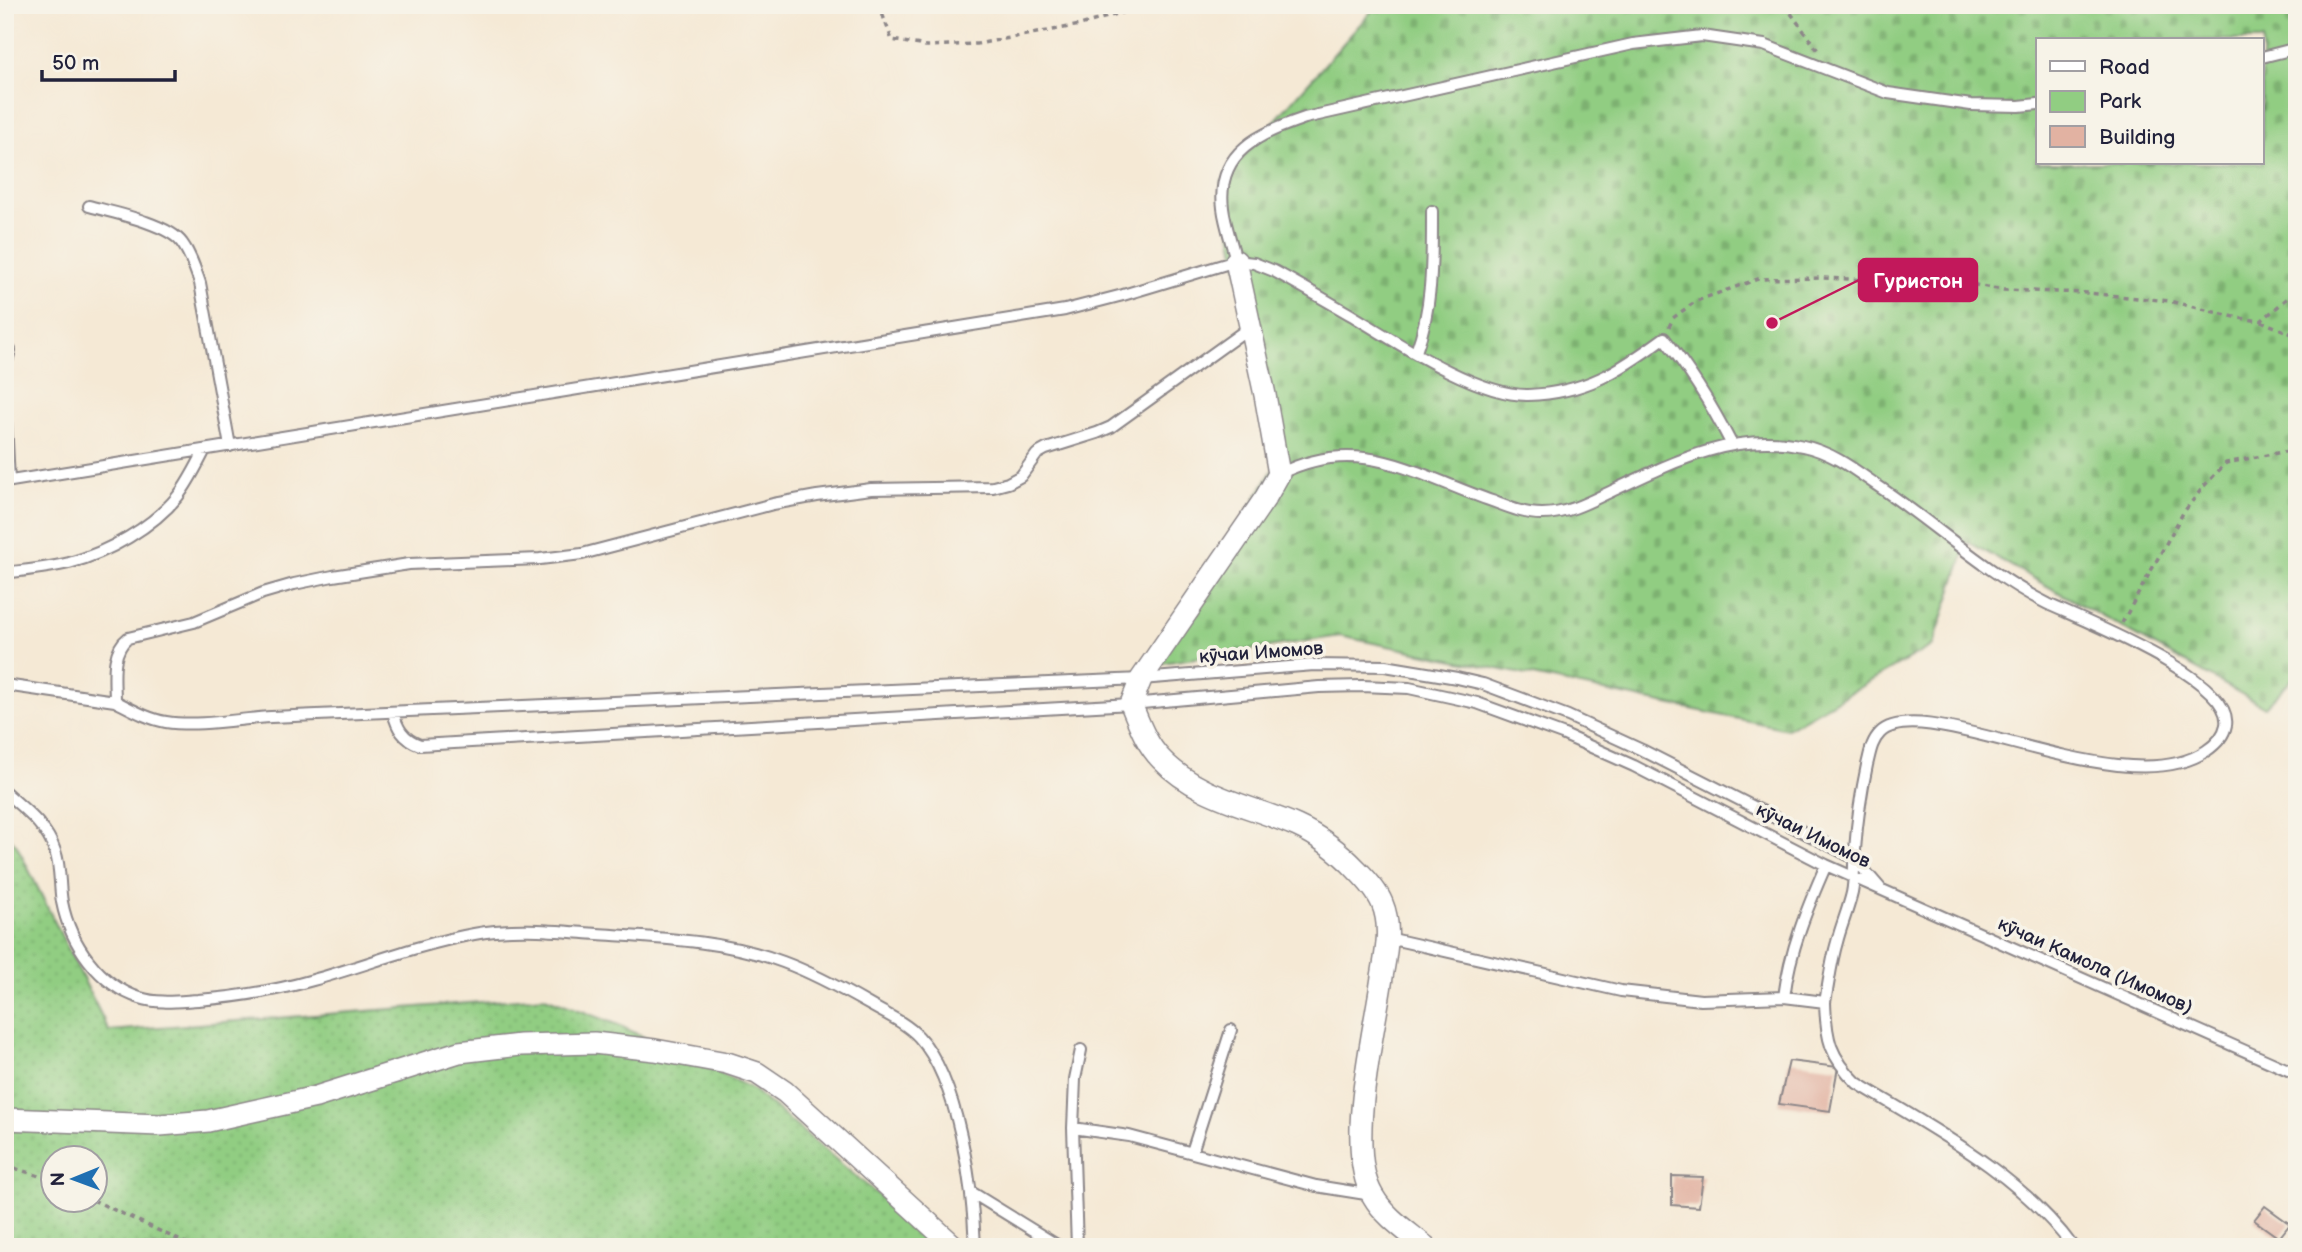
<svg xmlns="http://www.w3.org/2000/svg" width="2302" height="1252" font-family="'Balsamiq Sans',sans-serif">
	<defs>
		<pattern id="green-dots" width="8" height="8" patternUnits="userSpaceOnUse" patternTransform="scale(1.75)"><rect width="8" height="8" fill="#91cd82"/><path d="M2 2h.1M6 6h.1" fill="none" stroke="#7db071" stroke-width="1.8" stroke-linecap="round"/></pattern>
		<pattern id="cemetery-stones" width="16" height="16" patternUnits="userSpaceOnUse" patternTransform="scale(1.75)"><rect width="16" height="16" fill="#91cd82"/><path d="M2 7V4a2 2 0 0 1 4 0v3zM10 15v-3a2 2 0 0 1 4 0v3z" fill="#7db071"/></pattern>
	</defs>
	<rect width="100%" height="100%" fill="#f7f3e8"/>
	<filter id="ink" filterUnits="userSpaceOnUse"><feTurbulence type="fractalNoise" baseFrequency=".0143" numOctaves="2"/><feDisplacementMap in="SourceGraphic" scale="14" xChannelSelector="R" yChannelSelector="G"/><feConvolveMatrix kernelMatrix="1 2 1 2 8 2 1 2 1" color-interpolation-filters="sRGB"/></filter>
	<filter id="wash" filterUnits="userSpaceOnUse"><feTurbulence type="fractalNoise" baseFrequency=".00686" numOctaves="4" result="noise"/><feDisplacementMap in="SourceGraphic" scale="28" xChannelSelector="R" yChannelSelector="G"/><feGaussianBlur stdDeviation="1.57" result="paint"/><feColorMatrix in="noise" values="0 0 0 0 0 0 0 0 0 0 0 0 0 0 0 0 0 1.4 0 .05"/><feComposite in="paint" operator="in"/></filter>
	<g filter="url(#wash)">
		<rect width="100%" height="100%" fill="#f5e9d5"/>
		<path fill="url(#green-dots)" stroke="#5a785e" stroke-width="2" fill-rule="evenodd" d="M5 834 16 844 109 1031 545 997 616 1024 751 1088 940 1247H5ZM52 1158H94V1200H52Z"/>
		<path fill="url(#cemetery-stones)" stroke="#5a785e" stroke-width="2" fill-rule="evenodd" d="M1377 5H2297V674L2265 707 1968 542 1933 645 1787 729 1340 636 1156 664 1276 464 1221 182ZM2038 40H2262V163H2038Z"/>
		<g id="blocks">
			<path fill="#e2b2a2" d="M1789 1061 1838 1067 1830 1111 1779 1104Z
				M1672 1176 1703 1177 1699 1207 1672 1205Z
				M2265 1206 2290 1224 2279 1238 2254 1220Z"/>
		</g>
	</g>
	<g filter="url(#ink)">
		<use href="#blocks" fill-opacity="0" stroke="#8c8688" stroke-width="2"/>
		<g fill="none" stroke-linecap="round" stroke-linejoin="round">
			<g stroke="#8c8688" stroke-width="14">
				<path id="service" d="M2262 57 2297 48
					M89 206C111 212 169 224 182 243 191 255 195 269 200 283L230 446
					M1236 261 1254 263 1274 271C1300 285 1327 301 1353 316 1396 342 1477 396 1528 395 1586 393 1619 371 1664 338 1690 370 1712 406 1731 443
					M1250 327 1111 427 1097 433 1046 449 1037 454 1021 476 1008 483 993 487 871 489 817 496 773 504 582 554 540 559 409 564 333 576 294 584 263 593 194 622 128 638C110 652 115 680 115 701 131 709 148 719 166 722 198 727 239 719 271 717L1141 679 1314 665 1385 666 1457 678 1483 684 1568 716 1642 750 1854 858 1880 888
					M1416 352C1433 306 1432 260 1432 211
					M5 369 10 350
					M5 400 9 481
					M1279 474C1360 433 1416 475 1492 501 1508 507 1524 514 1542 514 1568 514 1591 501 1614 490 1675 461 1735 431 1803 446 1832 452 1855 470 1878 486 1935 524 1986 573 2048 604 2084 621 2234 679 2226 725 2224 736 2215 745 2206 751 2123 807 1923 690 1880 733 1871 742 1870 754 1867 765 1861 793 1857 821 1855 850 1853 864 1855 879 1852 893 1848 910 1841 926 1837 942 1831 962 1829 982 1825 1002
					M5 482 1065 310 1123 295 1236 261C1232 243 1225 225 1223 208 1216 151 1261 133 1305 118L1633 44 1702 36 1764 45 1888 93 1971 105 2019 106 2038 104
					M5 573C27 570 48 568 69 563 107 553 153 527 178 496 189 482 197 465 205 450
					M5 685 115 701
					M393 712C397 728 403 739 420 745L1131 704 1319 687 1362 686 1409 688 1477 703 1562 734 1634 766 1826 865 2297 1074
					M5 792C24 809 47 826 55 851 61 867 59 885 62 902 70 943 99 985 140 998 158 1004 179 1001 198 1000 237 997 275 991 313 980 367 965 419 944 474 934 515 926 557 931 597 934 658 938 725 940 783 962 813 973 842 989 870 1005 886 1014 906 1023 919 1037 959 1081 973 1189 975 1247
					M1388 938 1621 991 1701 1000 1784 997 1825 1002C1826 1039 1830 1057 1857 1083 1933 1129 2020 1174 2073 1247
					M1784 997C1790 950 1807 908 1826 865
					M1073 1128 1075 1079 1081 1050
					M1192 1152 1231 1030
					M971 1192 1060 1247
					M1077 1247 1073 1128 1129 1136 1316 1186 1372 1195"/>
			</g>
			<g stroke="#8c8688" stroke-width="24">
				<path id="minor" d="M1236 261 1265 395 1279 474 1266 497 1141 679 1131 704C1139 723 1146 744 1161 759 1198 798 1250 805 1297 826 1319 836 1340 852 1357 870 1366 879 1377 891 1382 903 1392 926 1386 953 1382 977 1375 1031 1344 1149 1373 1196 1385 1217 1407 1231 1426 1247
					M5 1119 160 1125 208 1121 316 1097 459 1052 520 1045 594 1043 655 1050 727 1063 757 1073 785 1092 955 1247"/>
			</g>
			<path stroke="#8c8688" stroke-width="3.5" stroke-dasharray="5 5" stroke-linecap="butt" d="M879 5 892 40 926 46 977 44 1080 25 1141 7 1168 5
				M1785 5 1819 52
				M2261 321 2297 336
				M1669 327 1673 318 1696 301 1758 279 1822 278 1898 281 1948 280 2003 290 2087 293 2169 301 2239 318 2261 321 2289 297 2297 295
				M2122 623 2183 513 2204 486 2226 463 2282 452H2297
				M5 1165 52 1180
				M93 1200 194 1247"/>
			<use href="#service" stroke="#fff" stroke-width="10"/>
			<use href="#minor" stroke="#fff" stroke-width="21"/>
		</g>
	</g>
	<g text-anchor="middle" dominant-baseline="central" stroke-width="7" stroke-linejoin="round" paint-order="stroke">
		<g font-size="19" fill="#22223b" stroke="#f7f3e8">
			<text transform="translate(1261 653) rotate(-4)">кӯчаи Имомов</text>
			<text transform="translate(1813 836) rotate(26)">кӯчаи Имомов</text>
			<text transform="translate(2095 966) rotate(24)">кӯчаи Камола (Имомов)</text>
		</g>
	</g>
	<path fill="none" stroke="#c2185b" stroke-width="2.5" d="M1772 323L1859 280"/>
	<circle fill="#c2185b" stroke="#f7f3e8" stroke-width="2.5" cx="1772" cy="323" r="7"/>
	<rect fill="#c2185b" stroke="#c2185b" stroke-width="2.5" x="1859" y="259" width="118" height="42" rx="7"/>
	<g font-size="21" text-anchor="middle" font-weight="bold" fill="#fff">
		<text x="1918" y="288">Гуристон</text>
	</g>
	<rect width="2302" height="1252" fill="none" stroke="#f7f3e8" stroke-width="28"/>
	<rect x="2036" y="38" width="228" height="126" fill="#f7f3e8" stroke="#a29fa3" stroke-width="2"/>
	<rect x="2050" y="61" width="35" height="10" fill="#ffffff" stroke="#a29fa3" stroke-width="2"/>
	<text x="2099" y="74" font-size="21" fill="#22223b">Road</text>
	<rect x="2050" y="91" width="35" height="21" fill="#91cd82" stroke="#a29fa3" stroke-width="2"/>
	<text x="2099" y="108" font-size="21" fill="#22223b">Park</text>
	<rect x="2050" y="126" width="35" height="21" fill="#e2b2a2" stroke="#a29fa3" stroke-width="2"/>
	<text x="2099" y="144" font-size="21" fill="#22223b">Building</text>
	<g transform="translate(74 1179) rotate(269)"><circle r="33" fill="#f7f3e8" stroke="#a29fa3" stroke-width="2"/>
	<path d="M0-5L12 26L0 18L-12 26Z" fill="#1f6fb2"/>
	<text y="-10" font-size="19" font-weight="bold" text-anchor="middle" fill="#22223b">N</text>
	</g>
	<path d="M42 70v10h133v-10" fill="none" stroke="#22223b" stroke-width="3.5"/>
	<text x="52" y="70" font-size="21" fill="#22223b" stroke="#f7f3e8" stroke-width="5" paint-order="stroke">50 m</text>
</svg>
